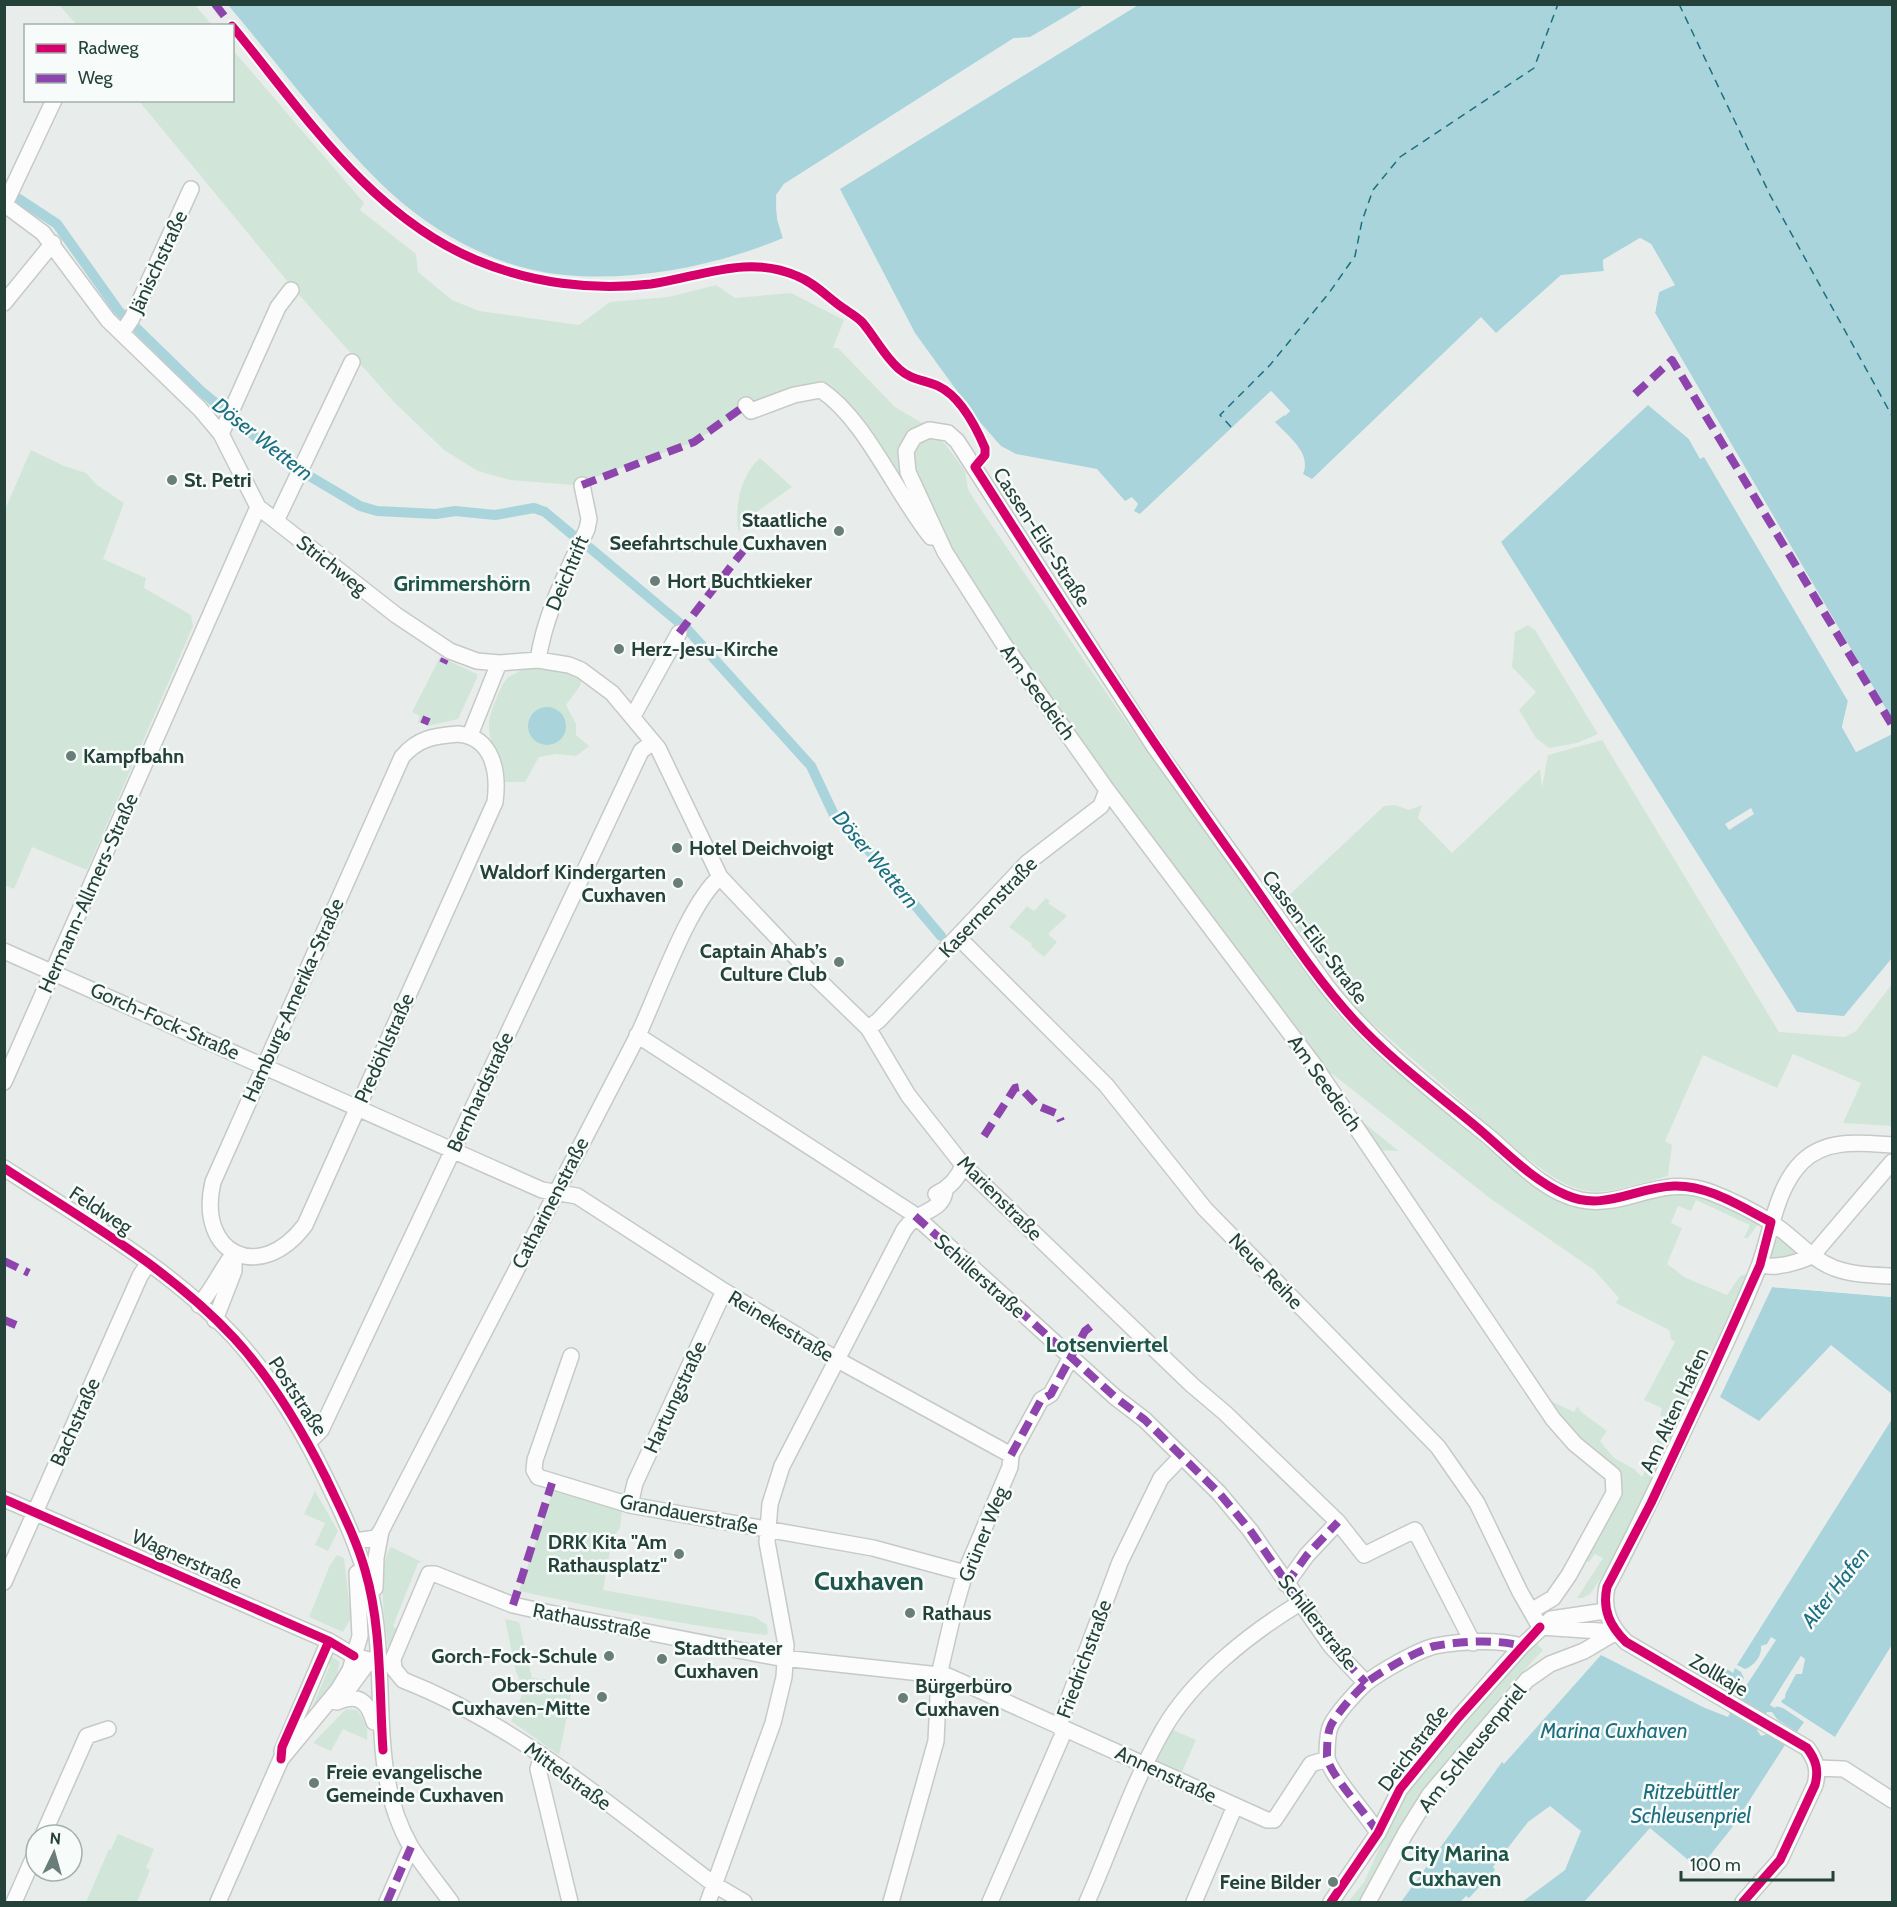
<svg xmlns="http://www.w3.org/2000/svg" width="1897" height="1907" font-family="Cabin,sans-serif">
	<rect width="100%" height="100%" fill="#e8edeb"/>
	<path fill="#d1e6d8" d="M59 5H195L212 25H77Z
		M233 50 364 203 360 210 416 254 418 272 452 300 479 311 579 325 610 302 668 297 716 285 735 298 791 293 844 320 833 348H838L895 407 924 424 946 445 965 471 968 489 975 501 1127 723 1336 1013 1366 1044 1529 1183C1558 1202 1588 1217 1624 1207 1642 1202 1658 1195 1677 1195 1705 1194 1730 1211 1756 1219L1759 1223 1748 1238H1744L1750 1225 1696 1200 1691 1211 1678 1206 1671 1223 1682 1228 1667 1264 1686 1278 1727 1295 1740 1276 1747 1274 1664 1458 1610 1565 1590 1594 1583 1598H1577L1603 1558 1595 1554 1589 1562 1582 1559 1619 1489 1572 1436 1547 1399 1574 1412 1578 1406 1580 1411 1607 1431 1600 1441 1614 1458 1634 1469 1642 1477 1666 1418 1660 1416 1662 1408 1644 1400 1675 1342 1671 1339 1669 1330 1616 1303 1619 1298 1594 1270 1491 1199 1331 1073 1327 1077 928 530 876 439 832 388 827 386 754 404 694 442 573 485 510 480 478 471 444 450 394 402 293 288 139 101 232 100Z
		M31 450 64 466 86 473 97 485 124 503 103 559 146 578 144 588 191 615 193 626 87 870 32 847 14 889 4 885 5 509Z
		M760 458 792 487 745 520 739 532C733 509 741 474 760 458Z
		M1528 625 1535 630 1598 734 1577 743 1549 748 1536 738 1519 710 1536 692 1512 667 1515 632Z
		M440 657 477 674V678L458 719 428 726 423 720 417 724 420 716 412 712Z
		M535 667 563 671 581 680 580 686 566 705 576 724V735L589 746 576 756 556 754 539 757 525 782H505C499 748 479 738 495 702 499 693 502 684 508 677L524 669Z
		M1602 740 1779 1032 1845 1037 1856 1031 1892 984V1126L1843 1123 1861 1083 1793 1054 1777 1088 1703 1055 1665 1141 1672 1145 1668 1176C1596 1195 1587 1205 1524 1156L1360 1013 1283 909 1282 904 1285 899 1384 806 1395 805 1409 810 1422 805 1418 818 1452 853 1540 769 1542 788 1548 755Z
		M1046 898 1050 901 1048 903 1067 916 1048 934 1057 942 1044 957 1031 946 1032 944 1009 927 1027 906 1034 911Z
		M1354 1115 1399 1151 1376 1150Z
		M1778 1238 1785 1240 1803 1256 1775 1261 1770 1258V1252Z
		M315 1491 338 1531 328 1551 315 1545 325 1523 304 1514Z
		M553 1491 622 1510 620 1528 612 1539 603 1590 755 1617 767 1625 768 1633 766 1635C683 1625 601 1609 519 1591Z
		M391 1547 422 1562 418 1563 393 1626 399 1630 389 1655C386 1629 375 1568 391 1547Z
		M337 1555 344 1558 351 1618 343 1632 309 1617 330 1565Z
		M505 1619 519 1622 532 1678 574 1682 559 1755 511 1721 524 1690 516 1672Z
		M1536 1643 1543 1650 1505 1691 1417 1800 1359 1902H1348L1364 1882 1401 1801 1514 1665Z
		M331 1656 340 1662 336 1678 341 1680 287 1745 299 1717 307 1720 330 1665 326 1657Z
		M346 1709 357 1710C364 1718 369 1730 367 1740L343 1729 331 1751 313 1743Z
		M1173 1730 1196 1740 1181 1774 1156 1762Z
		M118 1834 154 1849 146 1868 150 1870 137 1902H86L109 1849 111 1850Z"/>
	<path fill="#a9d4db" d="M228 5H1084L1030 38H1014L784 184C771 201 777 219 783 238 710 269 607 288 529 269 479 257 429 228 391 193 333 139 280 66 228 5Z
		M1138 5H1892V719L1655 313 1659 292 1674 285 1651 244 1640 238 1603 260 1604 271 1561 275 1496 333 1481 317 1312 479 1303 474C1312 453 1288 436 1275 422L1290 411 1271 391 1140 514 1134 511 1138 504 1132 497 1125 501 1097 469 1016 454 1001 446 978 420 915 333 840 189Z
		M1648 405 1689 439 1700 458 1704 456 1848 701 1842 727 1856 752 1892 734V958L1844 1016 1797 1012 1501 542Z
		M528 726a19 19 0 1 1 38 0a19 19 0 1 1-38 0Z
		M1772 1287 1892 1297V1394L1831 1345 1759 1421 1720 1397Z
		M1892 1419V1645L1835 1737 1781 1702 1796 1674 1802 1673 1801 1656 1770 1705 1783 1708 1804 1722 1797 1732 1777 1719 1772 1712H1767L1757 1730 1761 1736 1767 1734 1785 1745 1731 1829 1699 1869 1650 1828 1584 1902H1522L1565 1870 1581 1831 1550 1806 1528 1822 1493 1867 1495 1870 1469 1898 1466 1896 1460 1902H1401L1502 1762 1504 1764 1601 1655 1705 1708 1728 1717 1739 1695 1720 1682 1727 1669 1733 1673 1735 1668 1741 1672 1744 1678 1741 1683 1746 1686 1776 1640 1771 1637 1767 1644 1761 1646C1762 1656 1754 1666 1745 1669L1737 1665Z"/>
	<path fill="#e8edeb" d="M1087 4 1031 40 1015 41 786 187 779 196 780 219 786 237 783 238 777 219 776 195 784 184 1014 38 1030 37Z
		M1132 4 1138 5 837 189 838 186Z
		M1640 238 1651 244 1675 285 1659 292 1655 313 1892 722 1652 314 1657 291 1670 284 1649 246 1640 241 1606 262 1607 271 1604 274 1603 260Z
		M1271 391 1290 411 1285 416 1282 412 1286 411 1271 395 1141 517 1140 514Z
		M1650 402 1691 436 1701 455H1707L1850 700 1845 727 1857 748 1890 729 1892 734 1856 752 1842 727 1848 701 1704 457 1700 459 1689 439 1646 403Z
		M1751 808 1754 814 1729 830 1725 824Z
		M1771 1284 1892 1294V1297L1772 1287 1722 1392 1719 1391Z
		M1892 1645V1651L1837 1739 1835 1737Z
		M1801 1656 1805 1659 1802 1674H1796L1786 1689 1785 1698 1778 1703V1697L1774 1704 1777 1705 1775 1708 1770 1705Z"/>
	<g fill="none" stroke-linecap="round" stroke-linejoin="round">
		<path stroke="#a9d4db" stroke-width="10" d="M19 199 57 224 118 310 200 390 276 454 306 474 360 506 377 511 436 514 455 511 495 515 534 508 545 512 575 537
			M590 548 688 630 811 766 835 817 854 833 941 936"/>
		<path stroke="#1c6f80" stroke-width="1.5" stroke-dasharray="8 6" stroke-linecap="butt" d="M1679 4 1770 195 1892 416
			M1231 427 1220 415 1270 365 1329 293 1355 256 1362 221 1373 190 1400 157 1534 68 1558 4"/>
		<g stroke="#c5cac8" stroke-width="18">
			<path id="minor" d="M4 204 43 233 108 320 200 409 221 434 258 507 276 521 396 615 450 651 477 661 499 663 538 660 569 665 581 670 612 693 658 748 720 877 807 969 868 1028 908 1095 963 1165 1192 1385 1225 1413 1338 1522 1364 1555 1415 1530 1473 1643
				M5 204 54 100
				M4 303 53 243
				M122 333 132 318 191 189
				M746 405 751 411 794 395 821 390C865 419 896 494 931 537
				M221 434 278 307 291 290
				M276 521 352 362
				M538 660C545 613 567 572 587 529L589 519 582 485
				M633 716 679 633
				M458 734C493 737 499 772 495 802L305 1225C260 1285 196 1254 213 1182L402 757C418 738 434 736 458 734Z
				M470 735 499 663
				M959 938 1106 1085 1205 1209 1438 1447 1477 1503 1520 1592 1540 1627
				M4 951 542 1190 577 1196 724 1291 836 1359 1011 1455
				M868 1028 878 1021 1027 863 1101 806 1107 790
				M637 1035 912 1213 1115 1397 1145 1420 1219 1493 1250 1530 1331 1646 1366 1683
				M4 1082 258 507
				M4 1168C84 1220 170 1268 235 1338 273 1380 302 1429 326 1479 347 1521 366 1564 374 1611 387 1689 369 1775 411 1847 423 1866 438 1884 451 1902
				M936 1194C949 1188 958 1179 963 1165
				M1760 1265C1778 1269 1796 1263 1812 1256L1892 1162
				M199 1305C213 1289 221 1270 234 1253
				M215 1320 234 1271V1253
				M571 1356 535 1460 534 1470 538 1477 630 1505 873 1548 965 1573
				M308 1443 321 1430 641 751 653 742
				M4 1499 329 1641 354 1656 377 1662
				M630 1505 635 1483 724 1291
				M355 1541 376 1538 381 1531C466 1366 553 1202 637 1037 657 996 688 904 720 877
				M4 1582 140 1276 148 1264
				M1286 1584 1307 1555 1338 1522
				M375 1588 376 1558 381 1531
				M1531 1611 1553 1598 1569 1575 1614 1493 1613 1475 1575 1444 1553 1419 1314 1065 1107 790 1003 643 945 552 908 472 906 451 914 437 929 430 948 433 957 441 1154 746 1325 984C1371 1044 1430 1089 1488 1136 1515 1159 1545 1193 1581 1200 1627 1209 1660 1173 1710 1192 1731 1200 1753 1211 1772 1223 1794 1237 1809 1258 1834 1268 1853 1275 1873 1275 1892 1276
				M1540 1627 1615 1632
				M344 1695 369 1661
				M337 1702C358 1693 368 1701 374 1722
				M282 1751 329 1641
				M542 1755 538 1769 570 1902
				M1817 1768 1844 1769 1892 1800
				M1378 1833C1367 1814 1329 1774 1327 1757 1327 1749 1327 1733 1331 1725 1338 1712 1355 1693 1366 1683 1380 1672 1418 1650 1435 1646 1462 1641 1496 1639 1522 1646
				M43 1835 87 1736 108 1729
				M14 1902 36 1852
				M218 1902 281 1759 338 1690 350 1670 360 1636 357 1573
				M387 1902 411 1847
				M708 1902 773 1723 784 1677 786 1645 767 1542 770 1504 782 1466 904 1230C918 1209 942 1213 945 1191
				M744 1902 715 1885C615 1810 520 1726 403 1680L394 1669 393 1659 429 1574H435L513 1605 540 1611 774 1657 948 1676 1267 1820H1274L1277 1816 1311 1764 1327 1759
				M891 1902 936 1741 939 1675 953 1615 965 1573 1010 1467 1011 1455 1041 1400 1051 1394 1071 1357
				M990 1902 1063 1734 1059 1725 1120 1562 1161 1478 1182 1456
				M1087 1902C1112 1846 1132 1784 1163 1730 1192 1679 1250 1633 1300 1603
				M1194 1902 1235 1806
				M1331 1902 1378 1833 1400 1789 1458 1718 1522 1646 1551 1619 1605 1611
				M1368 1902 1405 1834 1430 1794 1527 1680 1550 1664 1584 1651 1616 1632
				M1743 1902 1780 1860 1815 1785C1819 1770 1816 1760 1807 1748L1626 1642C1610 1626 1602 1610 1607 1587 1637 1530 1664 1473 1691 1415 1715 1366 1739 1317 1759 1266 1771 1234 1776 1187 1802 1162 1826 1138 1862 1143 1892 1145"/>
		</g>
		<use href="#minor" stroke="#fcfcfc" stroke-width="15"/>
		<path stroke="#8e44ad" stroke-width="8" stroke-dasharray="15 8" stroke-linecap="butt" d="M215 4 232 26
			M1635 394 1672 360 1892 725
			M582 485 694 442 746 405
			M679 633 743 551
			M443 663 445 659
			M424 724 427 717
			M984 1136 1015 1088 1020 1087 1038 1106 1058 1114 1061 1121
			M915 1216 1115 1397 1145 1420 1219 1493 1250 1530 1331 1646 1366 1683
			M4 1261 29 1273
			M4 1320 16 1325
			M1011 1455 1041 1400 1051 1394 1085 1331 1094 1324
			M1286 1584 1307 1555 1338 1522
			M513 1605 552 1483
			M1378 1833C1367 1814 1329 1774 1327 1757 1327 1749 1327 1733 1331 1725 1338 1712 1355 1693 1366 1683 1380 1672 1418 1650 1435 1646 1462 1641 1496 1639 1522 1646
			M387 1902 411 1847"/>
		<g stroke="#f7fbf9" stroke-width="13">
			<path id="cycleway" d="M232 26C303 112 370 216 476 260 531 283 592 291 651 284 700 277 748 254 797 276 815 283 827 297 843 308 850 313 856 316 862 322 875 337 884 356 899 369 911 380 925 380 938 386 960 396 976 427 985 448V455L975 467C1061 602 1147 736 1240 866 1277 918 1312 974 1355 1021 1390 1059 1433 1091 1473 1124 1502 1148 1531 1180 1566 1195 1604 1212 1636 1187 1674 1186 1709 1185 1741 1207 1771 1222L1760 1265 1706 1385 1651 1503 1607 1587C1602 1610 1610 1626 1626 1642L1807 1748C1816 1760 1819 1770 1815 1785L1780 1860 1743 1902
				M4 1168C84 1220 169 1268 234 1338 272 1379 301 1428 326 1478 340 1508 356 1538 365 1570 382 1627 379 1691 383 1750
				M4 1499 329 1641 354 1656
				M281 1759 282 1747 329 1641
				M1331 1902 1378 1833 1400 1789 1458 1718 1540 1627"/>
		</g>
		<use href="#cycleway" stroke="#d6006c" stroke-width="9"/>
	</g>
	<g fill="#697e78" stroke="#f7fbf9" stroke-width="2">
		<circle cx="172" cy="480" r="6"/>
		<circle cx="839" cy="531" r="6"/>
		<circle cx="655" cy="581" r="6"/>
		<circle cx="619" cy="649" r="6"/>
		<circle cx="71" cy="756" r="6"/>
		<circle cx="677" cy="848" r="6"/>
		<circle cx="678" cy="883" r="6"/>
		<circle cx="839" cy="962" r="6"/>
		<circle cx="679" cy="1554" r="6"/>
		<circle cx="910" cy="1613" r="6"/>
		<circle cx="609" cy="1656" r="6"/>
		<circle cx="662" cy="1659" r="6"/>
		<circle cx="602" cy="1697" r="6"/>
		<circle cx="903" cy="1698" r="6"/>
		<circle cx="314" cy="1783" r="6"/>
		<circle cx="1333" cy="1882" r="6"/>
	</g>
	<g text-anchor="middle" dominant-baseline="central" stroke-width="5" stroke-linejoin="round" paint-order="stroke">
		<g font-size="20" fill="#24423a" stroke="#f7fbf9">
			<text transform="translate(158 262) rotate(-65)">Jänischstraße</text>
			<text transform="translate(1042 537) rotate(57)">Cassen-Eils-Straße</text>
			<text transform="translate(332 565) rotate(38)">Strichweg</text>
			<text transform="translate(567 573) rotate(-67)">Deichtrift</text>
			<text transform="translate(1038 692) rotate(54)">Am Seedeich</text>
			<text transform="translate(88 893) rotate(-66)">Hermann-Allmers-Straße</text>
			<text transform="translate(988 907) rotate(-46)">Kasernenstraße</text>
			<text transform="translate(1315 937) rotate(53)">Cassen-Eils-Straße</text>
			<text transform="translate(293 1000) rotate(-66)">Hamburg-Amerika-Straße</text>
			<text transform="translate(165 1021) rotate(24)">Gorch-Fock-Straße</text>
			<text transform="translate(384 1048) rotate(-66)">Predöhlstraße</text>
			<text transform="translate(1325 1083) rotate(55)">Am Seedeich</text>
			<text transform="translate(480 1092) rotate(-65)">Bernhardstraße</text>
			<text transform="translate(1000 1198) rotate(45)">Marienstraße</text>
			<text transform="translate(550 1203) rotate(-63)">Catharinenstraße</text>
			<text transform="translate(101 1210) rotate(33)">Feldweg</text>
			<text transform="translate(1266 1271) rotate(46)">Neue Reihe</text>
			<text transform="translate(980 1276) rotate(42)">Schillerstraße</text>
			<text transform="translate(781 1326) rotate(31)">Reinekestraße</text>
			<text transform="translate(298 1396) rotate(57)">Poststraße</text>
			<text transform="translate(675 1397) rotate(-65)">Hartungstraße</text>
			<text transform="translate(1674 1410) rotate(-65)">Am Alten Hafen</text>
			<text transform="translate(75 1422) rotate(-66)">Bachstraße</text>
			<text transform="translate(689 1514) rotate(11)">Grandauerstraße</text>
			<text transform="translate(983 1534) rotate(-68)">Grüner Weg</text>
			<text transform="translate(187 1559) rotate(24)">Wagnerstraße</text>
			<text transform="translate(592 1621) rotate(11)">Rathausstraße</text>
			<text transform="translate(1318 1622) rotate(52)">Schillerstraße</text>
			<text transform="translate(1084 1659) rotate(-70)">Friedrichstraße</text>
			<text transform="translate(1719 1675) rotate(30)">Zollkaje</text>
			<text transform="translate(1413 1748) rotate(-53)">Deichstraße</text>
			<text transform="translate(1472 1748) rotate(-51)">Am Schleusenpriel</text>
			<text transform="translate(1166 1774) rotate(25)">Annenstraße</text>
			<text transform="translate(568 1776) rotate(36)">Mittelstraße</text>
		</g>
		<g font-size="20" font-weight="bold" fill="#24423a" stroke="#f7fbf9" text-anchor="start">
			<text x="184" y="480">St. Petri</text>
			<text x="827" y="520" text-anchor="end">Staatliche<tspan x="827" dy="23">Seefahrtschule Cuxhaven</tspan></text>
			<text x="667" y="581">Hort Buchtkieker</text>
			<text x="631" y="649">Herz-Jesu-Kirche</text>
			<text x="83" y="756">Kampfbahn</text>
			<text x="689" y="848">Hotel Deichvoigt</text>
			<text x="666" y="872" text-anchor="end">Waldorf Kindergarten<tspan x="666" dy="23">Cuxhaven</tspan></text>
			<text x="827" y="951" text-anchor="end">Captain Ahab’s<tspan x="827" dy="23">Culture Club</tspan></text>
			<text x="667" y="1542" text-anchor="end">DRK Kita "Am<tspan x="667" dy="23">Rathausplatz"</tspan></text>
			<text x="922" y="1613">Rathaus</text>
			<text x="674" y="1648">Stadttheater<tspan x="674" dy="23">Cuxhaven</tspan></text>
			<text x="597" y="1656" text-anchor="end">Gorch-Fock-Schule</text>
			<text x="590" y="1685" text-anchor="end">Oberschule<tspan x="590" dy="23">Cuxhaven-Mitte</tspan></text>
			<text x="915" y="1686">Bürgerbüro<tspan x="915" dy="23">Cuxhaven</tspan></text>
			<text x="326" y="1772">Freie evangelische<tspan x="326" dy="23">Gemeinde Cuxhaven</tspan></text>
			<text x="1321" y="1882" text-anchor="end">Feine Bilder</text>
		</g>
		<g font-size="21" font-style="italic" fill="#1c6f80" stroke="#f7fbf9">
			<text transform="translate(263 439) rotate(38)">Döser Wettern</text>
			<text transform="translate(876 859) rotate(50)">Döser Wettern</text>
			<text transform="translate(1835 1587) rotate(-52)">Alter Hafen</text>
			<text x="1614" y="1730">Marina Cuxhaven</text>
			<text x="1691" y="1791">Ritzebüttler<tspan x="1691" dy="24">Schleusenpriel</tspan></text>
		</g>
		<g font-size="22" font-weight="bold" fill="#1f5548" stroke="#f7fbf9">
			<text x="462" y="583">Grimmershörn</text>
			<text x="1107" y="1344">Lotsenviertel</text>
			<text x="1455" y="1853">City Marina<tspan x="1455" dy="25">Cuxhaven</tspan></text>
		</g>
		<g font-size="26" font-weight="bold" fill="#1f5548" stroke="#f7fbf9">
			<text x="869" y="1581">Cuxhaven</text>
		</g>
	</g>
	<rect width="1897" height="1907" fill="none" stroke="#24423a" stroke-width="12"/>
	<rect x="24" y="24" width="210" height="78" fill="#f7fbf9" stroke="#a3b1ad" stroke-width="1.5"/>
	<rect x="36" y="44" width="30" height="9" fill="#d6006c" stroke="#a3b1ad" stroke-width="1.5"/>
	<text x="78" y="54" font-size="18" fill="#24423a">Radweg</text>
	<rect x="36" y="74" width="30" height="9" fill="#8e44ad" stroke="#a3b1ad" stroke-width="1.5"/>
	<text x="78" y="84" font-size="18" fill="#24423a">Weg</text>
	<g transform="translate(54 1853) rotate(5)"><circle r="28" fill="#f7fbf9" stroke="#a3b1ad" stroke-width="1.5"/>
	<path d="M0-4.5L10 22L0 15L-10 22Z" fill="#697e78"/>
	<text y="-9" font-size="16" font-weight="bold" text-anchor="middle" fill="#24423a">N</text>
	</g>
	<path d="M1681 1871v9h152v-9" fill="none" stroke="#24423a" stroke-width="3"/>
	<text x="1690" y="1871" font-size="18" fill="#24423a" stroke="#f7fbf9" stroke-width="4.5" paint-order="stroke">100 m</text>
</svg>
